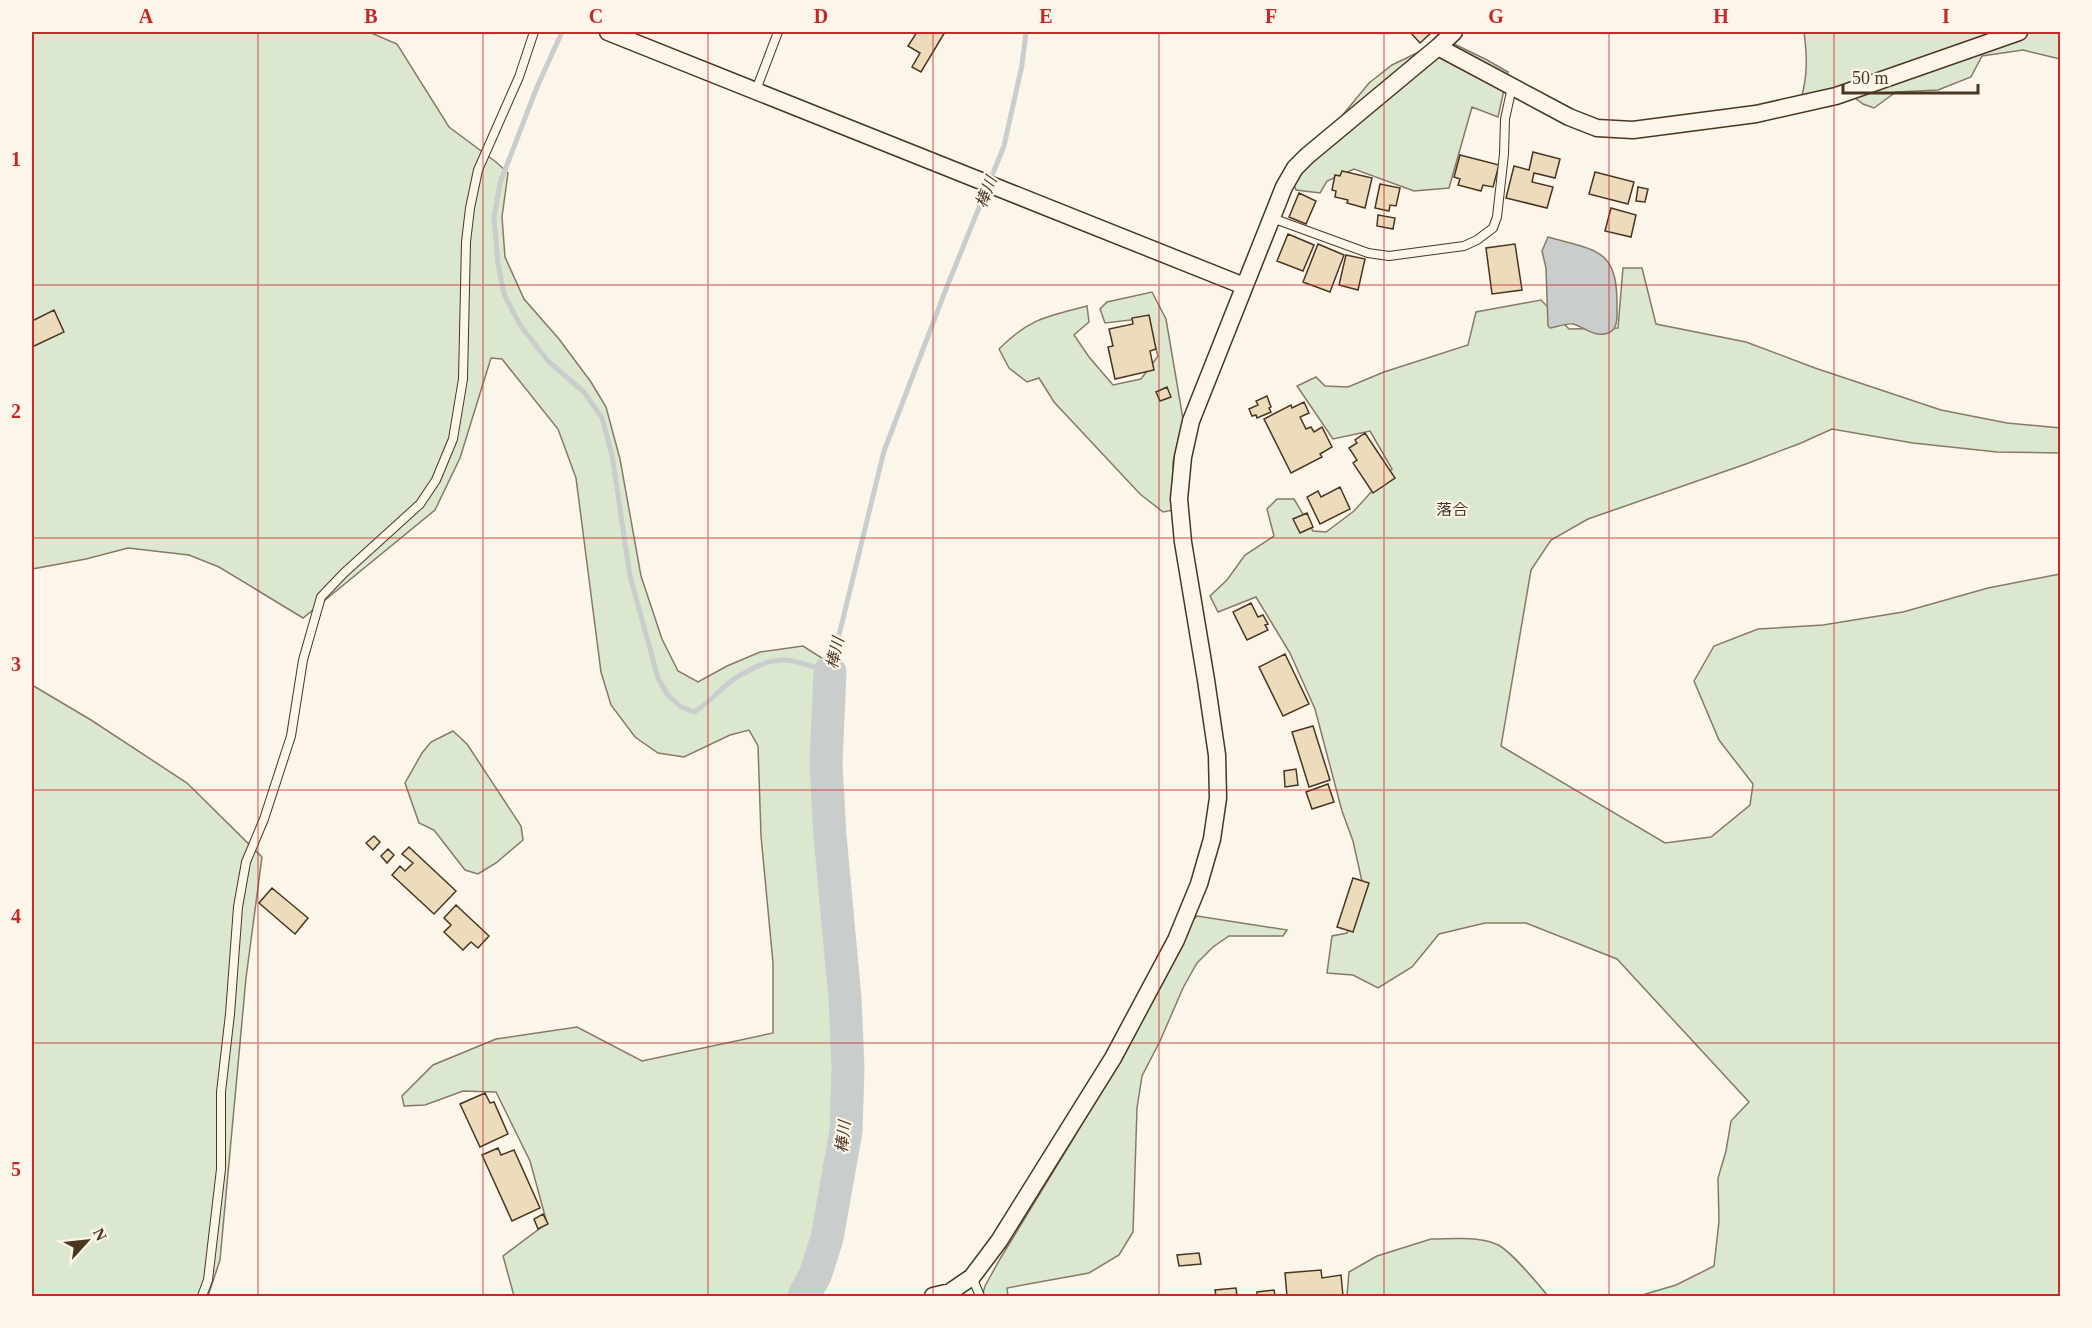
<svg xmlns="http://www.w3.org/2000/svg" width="2092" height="1328" font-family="'Times New Roman','Noto Sans JP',serif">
	<rect width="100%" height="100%" fill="#fbf6e9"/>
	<path fill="#dce7d0" stroke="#887966" stroke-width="1.5" d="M32 32H369L397 44 449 127 496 162 508 173 502 217 505 257 524 299 559 339 591 382 606 407 620 459 641 576 662 639 678 671 698 682 727 666 760 652 803 646 825 660 835 673 834 763 838 831 857 1015V1072L842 1188 825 1275 819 1294 791 1296H514L503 1256 547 1223 530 1161 496 1092 463 1091 425 1105 404 1106 402 1096 433 1065 496 1039 577 1027 642 1061 773 1033V963L761 836 758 746 749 730 730 735 684 757 658 753 635 737 611 705 601 672 576 478 558 429 502 359 491 358 460 458 435 510 303 618 219 567 189 555 128 548 86 559 32 569Z
		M1804 32H2060V59L2023 50 1982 56 1971 77 1938 90 1896 92 1874 108 1863 104 1841 87 1801 99C1808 75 1807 55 1804 32Z
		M1440 37 1487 60 1508 72 1498 117 1472 107 1449 188 1414 191 1354 169 1327 181 1320 193 1296 190 1293 182 1341 117 1369 83 1392 65 1421 51Z
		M1623 268H1642L1656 324 1746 342 1815 368 1941 410 2007 423 2060 428V453L1997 452 1913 443 1832 429 1801 443 1746 464 1588 519 1551 540 1531 570 1501 746 1665 843 1711 837 1750 805 1753 784 1719 740 1694 681 1714 646 1758 629 1823 625 1903 612 1988 588 2060 574V1296H1639L1676 1285 1714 1266 1719 1221 1718 1178 1726 1151 1731 1121 1749 1102 1617 959 1526 923H1485L1439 934 1412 967 1378 988 1353 975 1327 973 1332 936 1347 933 1363 886 1353 841 1342 811 1315 709 1290 653 1256 597 1218 612 1210 596 1227 580 1245 555 1274 536 1267 509 1277 499H1294L1313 531 1326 532 1354 511 1392 469 1370 431 1333 439 1297 386 1316 377 1325 386 1348 387 1384 372 1468 345 1476 312 1541 300 1569 329 1618 328Z
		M1152 292 1166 319 1183 419 1173 462 1174 510 1163 512 1140 494 1054 402 1039 378 1027 382 1009 368 999 349C1030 318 1046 317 1087 306L1089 322 1074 335 1089 357 1113 385 1141 379 1158 356 1147 318 1105 323 1100 309 1107 302Z
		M32 685 91 720 187 783 262 857 246 978 220 1260 208 1296H32Z
		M453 731 467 744 521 826 523 840 496 863 478 874 465 870 434 830 419 823 405 783 422 753 431 742Z
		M1197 916 1287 930 1283 936H1229L1213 947 1197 963 1183 988 1160 1041 1142 1076 1137 1108 1133 1232 1119 1255 1089 1273 1007 1288 1008 1296H982L985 1286 1000 1259 1075 1136 1189 924Z
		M1431 1239C1452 1239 1476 1236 1496 1244 1508 1248 1539 1285 1548 1296H1347L1349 1272 1377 1256Z"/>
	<path fill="#c9cecd" stroke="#887966" stroke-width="1.5" d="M1548 237C1599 251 1618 249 1617 309 1617 317 1618 330 1608 333 1594 338 1585 327 1573 324 1566 323 1556 327 1550 328L1548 326 1546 268 1542 251Z"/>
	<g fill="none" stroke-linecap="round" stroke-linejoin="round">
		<path stroke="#c9cecd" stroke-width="5" d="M562 32 537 87 500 183 494 218 498 264 504 294 520 325 548 361 584 392 602 418 612 455 630 576 658 678 667 694 681 707 694 712C708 704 717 692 730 682 735 677 743 674 750 670 782 652 797 662 830 672L884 451 946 289 1004 146 1022 65 1026 32"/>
		<path stroke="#c9cecd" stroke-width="33" d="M804 1296 816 1273 827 1238 846 1131 848 1068 845 998 830 836 826 764 830 672"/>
	</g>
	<path fill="#ecdcbc" stroke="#4a3520" stroke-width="1.5" d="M917 32H945L921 72 912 67 920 53 908 46Z
		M1410 32H1432L1420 43Z
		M1533 152 1560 159 1555 178 1534 173 1532 182 1553 187 1547 208 1506 198 1514 166 1529 170Z
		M1460 155 1499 165 1493 187 1483 185 1481 191 1458 185 1460 179 1454 177Z
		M1342 171 1372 178 1365 208 1347 203 1348 200 1335 197 1336 191 1332 190 1335 175 1340 176Z
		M1595 172 1634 182 1628 204 1589 194Z
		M1380 184 1400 188 1396 206 1390 205 1389 211 1375 208Z
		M1638 187 1648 189 1645 202 1636 201Z
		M1299 193 1316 201 1306 224 1289 217Z
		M1611 208 1636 215 1631 237 1605 231Z
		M1378 215 1395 218 1393 229 1377 226Z
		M1288 234 1314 245 1303 271 1277 261Z
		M1318 244 1344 255 1330 292 1303 282Z
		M1515 244 1522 290 1492 294 1486 248Z
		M1346 255 1365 259 1358 290 1339 285Z
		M54 310 64 332 32 347V321Z
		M1149 315 1156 349 1150 351 1154 370 1115 379 1108 347 1113 346 1109 329 1133 324 1132 318Z
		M1167 387 1171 397 1160 401 1156 392Z
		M1267 396 1271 407 1269 408 1271 412 1257 418 1256 415 1252 416 1249 409 1258 405 1256 401Z
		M1304 402 1309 413 1300 417 1306 429 1311 427 1314 432 1322 427 1332 447 1320 454 1322 457 1291 473 1264 419 1291 405 1292 408Z
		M1365 433 1395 478 1373 493 1353 463 1357 460 1349 448 1357 443 1355 440Z
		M1340 487 1350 509 1320 524 1307 497 1318 491 1321 497Z
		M1307 513 1313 527 1300 533 1293 519Z
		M1251 603 1258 617 1263 615 1268 624 1265 625 1268 630 1247 640 1233 612Z
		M1285 654 1309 704 1283 716 1259 667Z
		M1313 726 1330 780 1309 787 1292 732Z
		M1296 769 1298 785 1285 787 1284 771Z
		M1328 784 1334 802 1312 809 1306 792Z
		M374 836 380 842 373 850 366 843Z
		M409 847 456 891 434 914 392 875 400 866 405 871 413 863 402 854Z
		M388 849 394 855 387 863 381 856Z
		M1353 878 1369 883 1353 932 1337 927Z
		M272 888 308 918 295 934 259 903Z
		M456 905 489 936 478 948 471 942 463 950 444 932 451 925 444 918Z
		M485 1093 490 1103 494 1102 508 1134 480 1147 460 1104Z
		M498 1148 501 1155 514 1150 540 1208 512 1221 482 1155Z
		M543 1214 548 1224 538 1229 534 1219Z
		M1199 1253 1201 1264 1179 1266 1177 1255Z
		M1321 1270 1322 1278 1341 1275 1343 1296H1287L1285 1273Z
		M1236 1288 1237 1296H1216L1215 1290Z
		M1274 1290 1275 1296H1257V1292Z"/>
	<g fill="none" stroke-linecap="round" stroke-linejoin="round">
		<g stroke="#4a3520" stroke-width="10">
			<path id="lane" d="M756 90 778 32
				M1272 218 1368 253 1389 256 1464 246 1477 240 1493 228 1497 217 1504 154 1505 119 1512 87
				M972 1277 980 1296
				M202 1296 208 1280 221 1169V1092L230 1014 238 907 246 862 264 819 291 736 303 660 321 597 344 573 420 504 436 480 453 439 463 379 466 242 470 208 478 170 519 77 534 32"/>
		</g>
		<g stroke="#4a3520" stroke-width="19">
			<path id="street" d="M608 32 1244 286
				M1438 47 1569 117 1597 128 1633 130 1756 114 1836 96 2019 32
				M933 1296 950 1292 972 1277 999 1241 1113 1058 1176 940 1199 884 1212 839 1218 798 1217 755 1206 680 1183 542 1179 499 1183 457 1191 421 1284 187 1295 168 1307 156 1438 47 1454 32"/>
		</g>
		<use href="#lane" stroke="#fbf6e9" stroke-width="8"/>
		<use href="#street" stroke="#fbf6e9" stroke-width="16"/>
	</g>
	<path fill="none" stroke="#c62828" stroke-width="1.5" stroke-opacity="0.55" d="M258 32V1296M483 32V1296M708 32V1296M933 32V1296M1159 32V1296M1384 32V1296M1609 32V1296M1834 32V1296M32 285H2060M32 538H2060M32 790H2060M32 1043H2060"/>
	<g text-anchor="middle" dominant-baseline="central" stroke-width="4.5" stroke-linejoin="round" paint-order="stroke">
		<g font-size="16" font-style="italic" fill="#4a3520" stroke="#fbf6e9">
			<text transform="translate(986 192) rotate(-69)">棒川</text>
			<text transform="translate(835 653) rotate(-77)">棒川</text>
			<text transform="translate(843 1137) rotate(-84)">棒川</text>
		</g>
		<g font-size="16" fill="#4a3520" stroke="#fbf6e9">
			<text x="1452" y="509">落合</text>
		</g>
	</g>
	<rect width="2092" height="1328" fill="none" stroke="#fbf6e9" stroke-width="66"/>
	<g transform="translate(87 1241) rotate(63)" stroke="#fbf6e9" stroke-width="4.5" paint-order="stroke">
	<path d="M0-4.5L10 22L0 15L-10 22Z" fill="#4a3520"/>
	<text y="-9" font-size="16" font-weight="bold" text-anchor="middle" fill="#4a3520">N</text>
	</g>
	<path d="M1843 84v9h135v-9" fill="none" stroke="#4a3520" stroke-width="3"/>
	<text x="1852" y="84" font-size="18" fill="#4a3520" stroke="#fbf6e9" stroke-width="4.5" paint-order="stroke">50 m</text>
	<rect x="33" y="33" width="2026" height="1262" fill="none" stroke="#c62828" stroke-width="2"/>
	<g font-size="20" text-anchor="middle" font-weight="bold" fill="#c62828">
		<text x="146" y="23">A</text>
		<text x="371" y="23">B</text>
		<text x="596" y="23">C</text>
		<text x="821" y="23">D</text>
		<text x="1046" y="23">E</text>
		<text x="1271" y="23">F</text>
		<text x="1496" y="23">G</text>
		<text x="1721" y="23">H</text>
		<text x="1946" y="23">I</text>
		<text x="16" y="166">1</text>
		<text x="16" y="418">2</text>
		<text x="16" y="671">3</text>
		<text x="16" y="923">4</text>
		<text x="16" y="1176">5</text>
	</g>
</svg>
